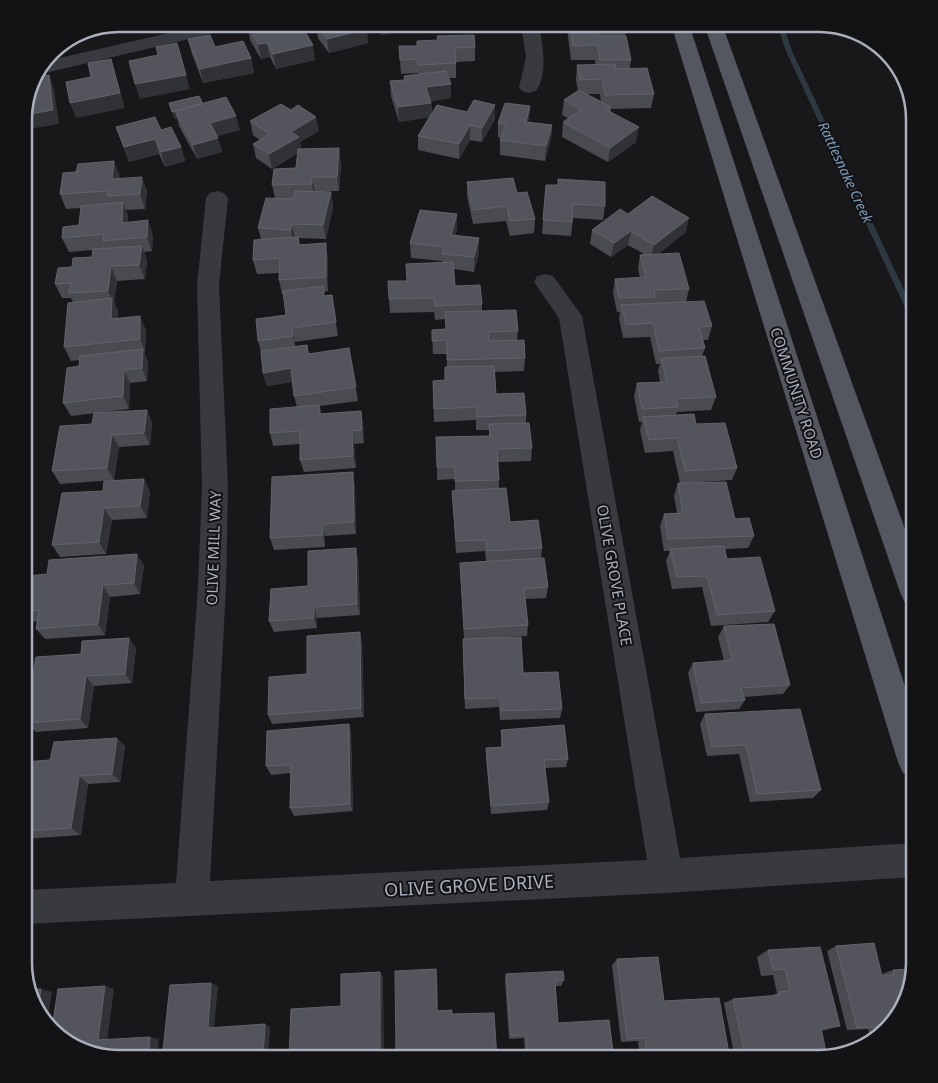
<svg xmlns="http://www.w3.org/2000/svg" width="938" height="1083" font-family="'Noto Sans',sans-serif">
	<rect width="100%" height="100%" fill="#18181b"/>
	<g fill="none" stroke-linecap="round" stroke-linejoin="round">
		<path fill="#2d3841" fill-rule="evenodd" d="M777 24H783L792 51 914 311V321L910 318 786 51Z"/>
		<path fill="#393a40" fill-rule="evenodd" d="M209 24H240L237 28 231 29 41 74 37 73 46 61Z
			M521 24H539C542 45 549 72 536 91L529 93 522 91 519 87 526 58Z
			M217 191 224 193 228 198 219 285 228 487 226 588 210 881 647 860 559 318 534 282 537 276 545 274 553 276 582 316 680 858 914 843V877L666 893 24 924V890L176 883 198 588 202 487 197 285 206 198 210 193Z"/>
		<path fill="#555760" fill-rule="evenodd" d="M671 24H689L914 714V777L903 773 898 762Z
			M704 24H722L914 554V604L904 601 900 592Z"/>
	</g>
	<path fill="#494b50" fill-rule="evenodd" d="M316 24H366L368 43 329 53 318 38Z
		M374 24H423V26L382 35Z
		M568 24H625L626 28 625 36 631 60 630 68 654 94 651 108 611 109V112L636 142 608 162 562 137 563 122 569 119 562 115 564 100 578 91 576 80 577 65H596L595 60H571L567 29ZM587 94H600L601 102Z
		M248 25 278 30 315 60 276 69 270 57 261 59 250 40Z
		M188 39 251 58 254 73 203 83 192 54Z
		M399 46 475 47V61L456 62V78H449L451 98 431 101 432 113 467 112 495 105V119L482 142 470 140 459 159 418 150V136L429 117 399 122 391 96 390 81 404 80V76L418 75V73L401 74Z
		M169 103 203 104 240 130 217 136 222 152 197 159 179 126 177 118 175 119Z
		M530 106 528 122 552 125 551 139 545 161 500 155V140L501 138 498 137V123Z
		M250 121 319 131 300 142 301 149 341 162 339 191H315L331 192 333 207 326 239 299 238 300 245 328 258V291L324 292 325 296 332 295 338 336 295 342V346L307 345 309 354 349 348 358 401 320 406 321 414 361 411 363 424 364 443 354 444 356 468 304 472 300 460V444L273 446 270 433 297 407 294 396 292 382 267 386 263 373 261 352 258 341 286 315 283 294H282L279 280V273L257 274 253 260 261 239 258 228 275 198 272 185 296 168 298 153 272 169 256 158 253 144 260 140 253 135Z
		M116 127 161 130 181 147 185 161 165 167 159 154 129 162Z
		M120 176 119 178 147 191 145 209 126 210 128 216V222L153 235 152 251 144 252 147 260 145 279 117 281 114 302 118 312V318L146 330 145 352 144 353 148 362 147 381 130 383 129 409 71 416 63 403 79 366V360L71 361 64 347 73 302 71 298H62L55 284 72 267 92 257 93 250 69 252 62 238 79 225 81 208 66 209 60 194Z
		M467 182 535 219 534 233 510 236 506 221 473 224 467 196Z
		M546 185 605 206 603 220 573 218 571 236 542 234Z
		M628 214 686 232 658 254 689 289 686 302 712 326 708 340H702L705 348 702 356 716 397 711 410 677 412 676 415 696 424 737 468 732 480 686 483 735 519 754 536 748 548 725 549 727 559 775 611 768 622 711 626 702 587 672 589 666 561 670 551H664L660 526 664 514 677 513 674 496 678 483H680L673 451 645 453 640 430 642 422H639L634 396 637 383 660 382 658 371 660 364H656L650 337 623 338 619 318 620 312H617L613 293 615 279 640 278 638 269 640 255 644 254 628 245 611 257 590 244 592 230Z
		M457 229 455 235 479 238V252L474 272 454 269 455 286 482 304V311L518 331 517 340 525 358 524 371 495 372 496 394 526 415V423L532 448 531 461 498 462 499 488 510 522 542 548 541 558 548 587 546 598 525 599 528 625 527 636 500 637 523 673 562 709 560 718 500 720 499 707 465 709 463 649 464 639 460 563 486 561 485 551 456 553 452 491 455 490V479L437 480V467L489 436V430H476V420L434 422 433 381 445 380 447 367V354H433L432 330 446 329V319L435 320 434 312 390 313 389 299 407 281 442 262V261L411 258 410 243Z
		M147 410 152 423 150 445 119 447 114 480 60 484 52 471Z
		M355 485 356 534 325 536V547L274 550 270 538Z
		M150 491 147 518 112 520 106 554 60 557 52 545 62 493Z
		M358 559 360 615 317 618V628L274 632 269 621 308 586Z
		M144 565 140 594 110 597 105 635 45 639 36 629 37 621 31 622 24 614V600Z
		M724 626 790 685 783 694 744 697 745 700 739 709 696 712 688 673 693 663 724 661 718 637Z
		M362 643 364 717 272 724 268 715 307 674Z
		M136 648 132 683 94 686 88 728 36 732 26 723 28 716H24V674L33 673 81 654Z
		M705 714 821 790 813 798 750 802 739 754 707 756 700 724Z
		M349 724 351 733 353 811 294 816 290 808 291 773 271 775 266 766Z
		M501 730 568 759 566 767 545 768 549 802 547 810 491 814 486 757V748L501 747Z
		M125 746 120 782 88 784 81 835 24 839V762L50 760Z
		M836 946 882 974 893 970 904 1006 876 1040 871 1042 868 1029 847 1030 827 951Z
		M768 950 840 1026 826 1030 821 1031 818 1059H735L724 1003 733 999 771 996 777 993 773 975 761 976 757 957Z
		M617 959 664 1001 730 1059H640L638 1041 621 1042 612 965Z
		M436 969 437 974 438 1010 453 1014 413 1054 399 1055 396 1052Z
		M506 974 564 980 561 986H555L558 1023 614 1059H525L524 1038 509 1039 505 980Z"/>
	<path fill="#313236" d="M381 24H423V26L382 35Z
		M367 29 368 43 329 53 327 39Z
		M267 43 270 57 261 59 258 44Z
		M313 45 315 60 276 69 273 54Z
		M251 58 254 73 203 83 200 69Z
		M111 59 125 108 76 118 70 103Z
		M49 75 54 89 59 124 24 130V115Z
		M186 75 190 89 140 99 135 84Z
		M451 84V98L427 101 426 87Z
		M431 103 432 117 399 122 398 107Z
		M203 104 175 111 177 118 175 119 172 112Z
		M495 105V119L482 142V128Z
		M530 106 529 120 525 136 526 122Z
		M236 116 240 130 214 137 210 123Z
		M316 117 319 131 300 142 301 151 272 169 269 154 291 132Z
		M470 125V140L459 159V144Z
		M552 125 551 139 545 161 546 146Z
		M639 127 636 142 608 162 610 148Z
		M218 138 222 152 197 159 193 145Z
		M155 139 159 154 129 162 124 147Z
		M181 147 185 161 165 167 161 152Z
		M339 148 341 162 339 191 337 177Z
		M114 161 120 176 117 193 112 179Z
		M142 177 147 191 145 209 140 194Z
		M312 177 315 191 314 198 312 184Z
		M331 192 333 207 326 239 323 225Z
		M123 202 128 216 127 237 122 223Z
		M457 214V229L451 249V235Z
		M689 218 686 232 651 259 654 245Z
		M148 220 153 235 152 251 147 237Z
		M292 224 295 238 293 244 291 230Z
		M631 231 628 245 611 257 614 243Z
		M479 238V252L474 272V257Z
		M326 243 328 258V291L326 277Z
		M142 246 147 260 145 279 139 265Z
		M111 266 117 281 114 302 118 312 117 333 111 319 112 300 108 291Z
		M140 316 146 330 145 352 140 339Z
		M292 328 295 342 296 350 293 336Z
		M143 349 148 362 147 381 142 368Z
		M291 368 294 382 267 386 263 373Z
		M124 370 130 383 129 409 123 396Z
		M147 410 152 423 150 445 144 433Z
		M361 411 363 424 364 443 362 430Z
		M352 431 354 444 356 468 353 456Z
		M112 435 119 447 114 480 107 468Z
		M353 472 355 485 356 534 354 522Z
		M144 479 150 491 147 518 140 506Z
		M104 508 112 520 106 554 99 542Z
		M323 524 325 536V547L323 535Z
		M356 548 358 559 360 615 357 604Z
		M137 554 144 565 140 594 134 583Z
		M103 585 110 597 105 635 98 624Z
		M314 607 317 618V628L314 618Z
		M360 632 362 643 364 717 361 708Z
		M129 638 136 648 132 683 125 674Z
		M86 676 94 686 88 728 80 719Z
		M349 724 351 733 353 811 350 804Z
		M117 738 125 746 120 782 112 774Z
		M79 776 88 784 81 835 71 828Z
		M436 969 437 974 438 1015 437 1011Z
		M380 972 383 977 384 1059H380Z
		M211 983 218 986 214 1030 208 1028Z
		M105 986 114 989 107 1042 98 1040Z
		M41 989 52 992 47 1024 43 1021 38 1006Z
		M265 1024 270 1027 268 1059H263Z
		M150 1037 159 1039 157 1059H148Z"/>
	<path fill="#54555c" stroke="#61636b" d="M254 24H274L278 30 301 25 313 45 273 54 267 43 258 44 248 25Z
		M316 24H363L367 29 327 39Z
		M570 24H625L626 28H571Z
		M571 32H597L598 36H626L631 60H600L597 45 573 46Z
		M210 35 215 47 243 41 251 58 200 69 188 39Z
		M474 35 475 47 455 48 456 63 418 65 417 59 400 60 399 46H417V41L438 40 437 36Z
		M177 43 186 75 135 84 129 61 158 55 156 47Z
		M111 59 120 93 70 103 66 82 91 77 88 63Z
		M615 64 616 69 647 68 654 94 605 95 602 79 580 80 577 65Z
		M446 71 451 84 426 87 431 103 398 107 390 81 405 80 404 76Z
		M49 75 53 110 24 115 34 77Z
		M579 90 611 107 607 110 639 127 610 148 563 122 581 110 564 100Z
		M199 96 203 104 172 112 169 103Z
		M226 97 236 116 210 123 218 138 193 145 175 111Z
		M474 100 495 105 482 128 470 125 459 144 418 136 437 105 467 112Z
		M505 103 530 106 526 122 552 125 546 146 500 140 506 124 498 123Z
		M281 104 291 110 298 105 316 117 291 132 299 137 269 154 253 144 270 134 250 121Z
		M155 117 161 130 171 127 181 147 161 152 155 139 124 147 116 127Z
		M339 148 337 177H312V184L272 185 274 169 296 168 298 149Z
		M114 161 112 179 142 177 140 194 107 196 108 191 60 194 63 173 76 172 78 164Z
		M513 178 517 193 527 192 535 219 510 221 507 206 473 210 467 182Z
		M558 179 605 182V206L573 204 572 222 543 220 546 185H558Z
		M295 191 331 192 323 225 292 224 291 230 258 228 266 198 293 199Z
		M652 196 689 218 654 245 631 231 614 243 592 230 620 209 628 214Z
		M123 202 122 223 148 220 147 237 103 241 104 234 62 238 63 227 79 225 81 206Z
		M420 210 457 214 451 235 479 238 474 257 442 254 444 247 410 243Z
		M298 237V245L326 243V277L279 280 280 258 253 260 254 240Z
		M142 246 139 265 111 266 108 291 69 293 71 283 55 284 58 268 72 267 73 258 92 257 93 249Z
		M679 253 689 289 654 290 655 297 619 298 615 279 646 277 640 255Z
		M453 262 455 286 480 285 482 304 434 306V298L389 299 388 281H407L406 264Z
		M323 286 324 296 332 295 336 322 292 328 293 336 258 341 256 319 286 315 283 291Z
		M112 298 111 319 140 316V339L64 347 68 303Z
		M704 301 712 326 699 327 705 348 659 351 653 323 626 325 621 305Z
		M516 310 518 331 488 332 489 341 524 340 525 358 447 360V340L432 341V330L446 329 445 312Z
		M307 345 308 354 349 348 356 387 294 396 291 368 263 373 261 351Z
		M143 349 142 368 124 370 123 396 63 403 67 368 79 366 80 356Z
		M705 356 716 397 676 399 678 407 642 409 637 383 667 382 661 358Z
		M494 366 496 394 524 393 526 415 477 417 476 407 434 409 433 381 445 380V367Z
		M319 405V414L361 411 362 430 352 431 353 456 300 460V431L270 433V409Z
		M147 410 144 433 112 435 107 468 52 471 60 426 92 424 94 413Z
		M694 414 696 424 725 423 737 468 685 471 677 438 649 440 643 417Z
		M529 423 532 448 497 449 499 480 455 481V467H437L436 437 490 436 489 424Z
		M353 472 354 522 323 524V535L270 538 272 477Z
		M144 479 140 506 104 508 99 542 52 545 62 493 103 491 104 481Z
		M726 482 735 519 749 518 754 536 668 539 664 514 683 513 678 483Z
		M506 488 510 522 538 520 542 548 487 551 486 540 456 541 452 491Z
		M724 546 727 559 760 557 775 611 717 615 707 576 677 577 670 549Z
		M356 548 357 604 314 607V618L269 621 271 589 308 586V551Z
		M137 554 134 583 103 585 98 624 36 629 39 610 24 611V600L28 576 47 574 49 560Z
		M544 558 548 587 524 589 528 625 464 629 460 563Z
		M774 624 790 685 741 688 745 700 701 703 693 663 732 660 724 626Z
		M360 632 361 708 268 715 269 677 307 674V636Z
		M521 637 523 673 558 672 562 709 501 711 500 698 465 699 463 639Z
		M129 638 125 674 86 676 80 719 26 723 29 706H24V674L33 673 36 657 81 654 82 641Z
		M800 709 821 790 757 794 746 745 712 747 705 714Z
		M349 724 350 804 290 808 291 765 266 766 267 731Z
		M564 725 568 759 544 760 549 802 491 806 486 748 503 747 501 730Z
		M117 738 112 774 79 776 71 828 24 831V762L50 760 54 742Z
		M874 943 882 976 894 975 893 970 913 969 904 1006 880 1035 878 1027 857 1028 836 946Z
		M820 947 840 1026 821 1028 827 1057 818 1059H746L733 999 780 995 779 992 790 991 785 969 773 970 768 950Z
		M658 957 664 1001 719 998 730 1059H648L645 1038 627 1039 617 959Z
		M436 969 437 1011 452 1010V1014L494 1013 497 1059H414L413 1051 396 1052 395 971Z
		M563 971 564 980 555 981 558 1023 609 1020 614 1059H528L526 1035 511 1036 506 974Z
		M380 972V1059H289L291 1009 341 1006V974Z
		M211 983 208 1028 265 1024 263 1059H162L170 985Z
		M105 986 98 1040 150 1037 148 1059H120L77 1049 52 1028 58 989Z
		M32 989H41L38 1006Z"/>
	<g text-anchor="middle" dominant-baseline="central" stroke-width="4" stroke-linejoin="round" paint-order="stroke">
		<g font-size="14" font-style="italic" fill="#7e9eb9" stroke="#131316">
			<text transform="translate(846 172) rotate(65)">Rattlesnake Creek</text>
		</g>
		<g font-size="15" fill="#aaafbc" stroke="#131316">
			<text transform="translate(797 393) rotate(72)">COMMUNITY ROAD</text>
			<text transform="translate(213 548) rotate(-88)">OLIVE MILL WAY</text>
			<text transform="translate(615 575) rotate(80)">OLIVE GROVE PLACE</text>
		</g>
		<g font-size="18" fill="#aaafbc" stroke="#131316">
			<text transform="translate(469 885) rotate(-3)">OLIVE GROVE DRIVE</text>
		</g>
	</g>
	<path d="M0 0H938V1083H0ZM119 32H819A87 87 0 0 1 906 119V963A87 87 0 0 1 819 1050H119A87 87 0 0 1 32 963V119A87 87 0 0 1 119 32Z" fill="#131316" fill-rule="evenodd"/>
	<path fill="none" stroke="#aaafbc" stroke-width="2.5" d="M119 32H819A87 87 0 0 1 906 119V963A87 87 0 0 1 819 1050H119A87 87 0 0 1 32 963V119A87 87 0 0 1 119 32Z"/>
</svg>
